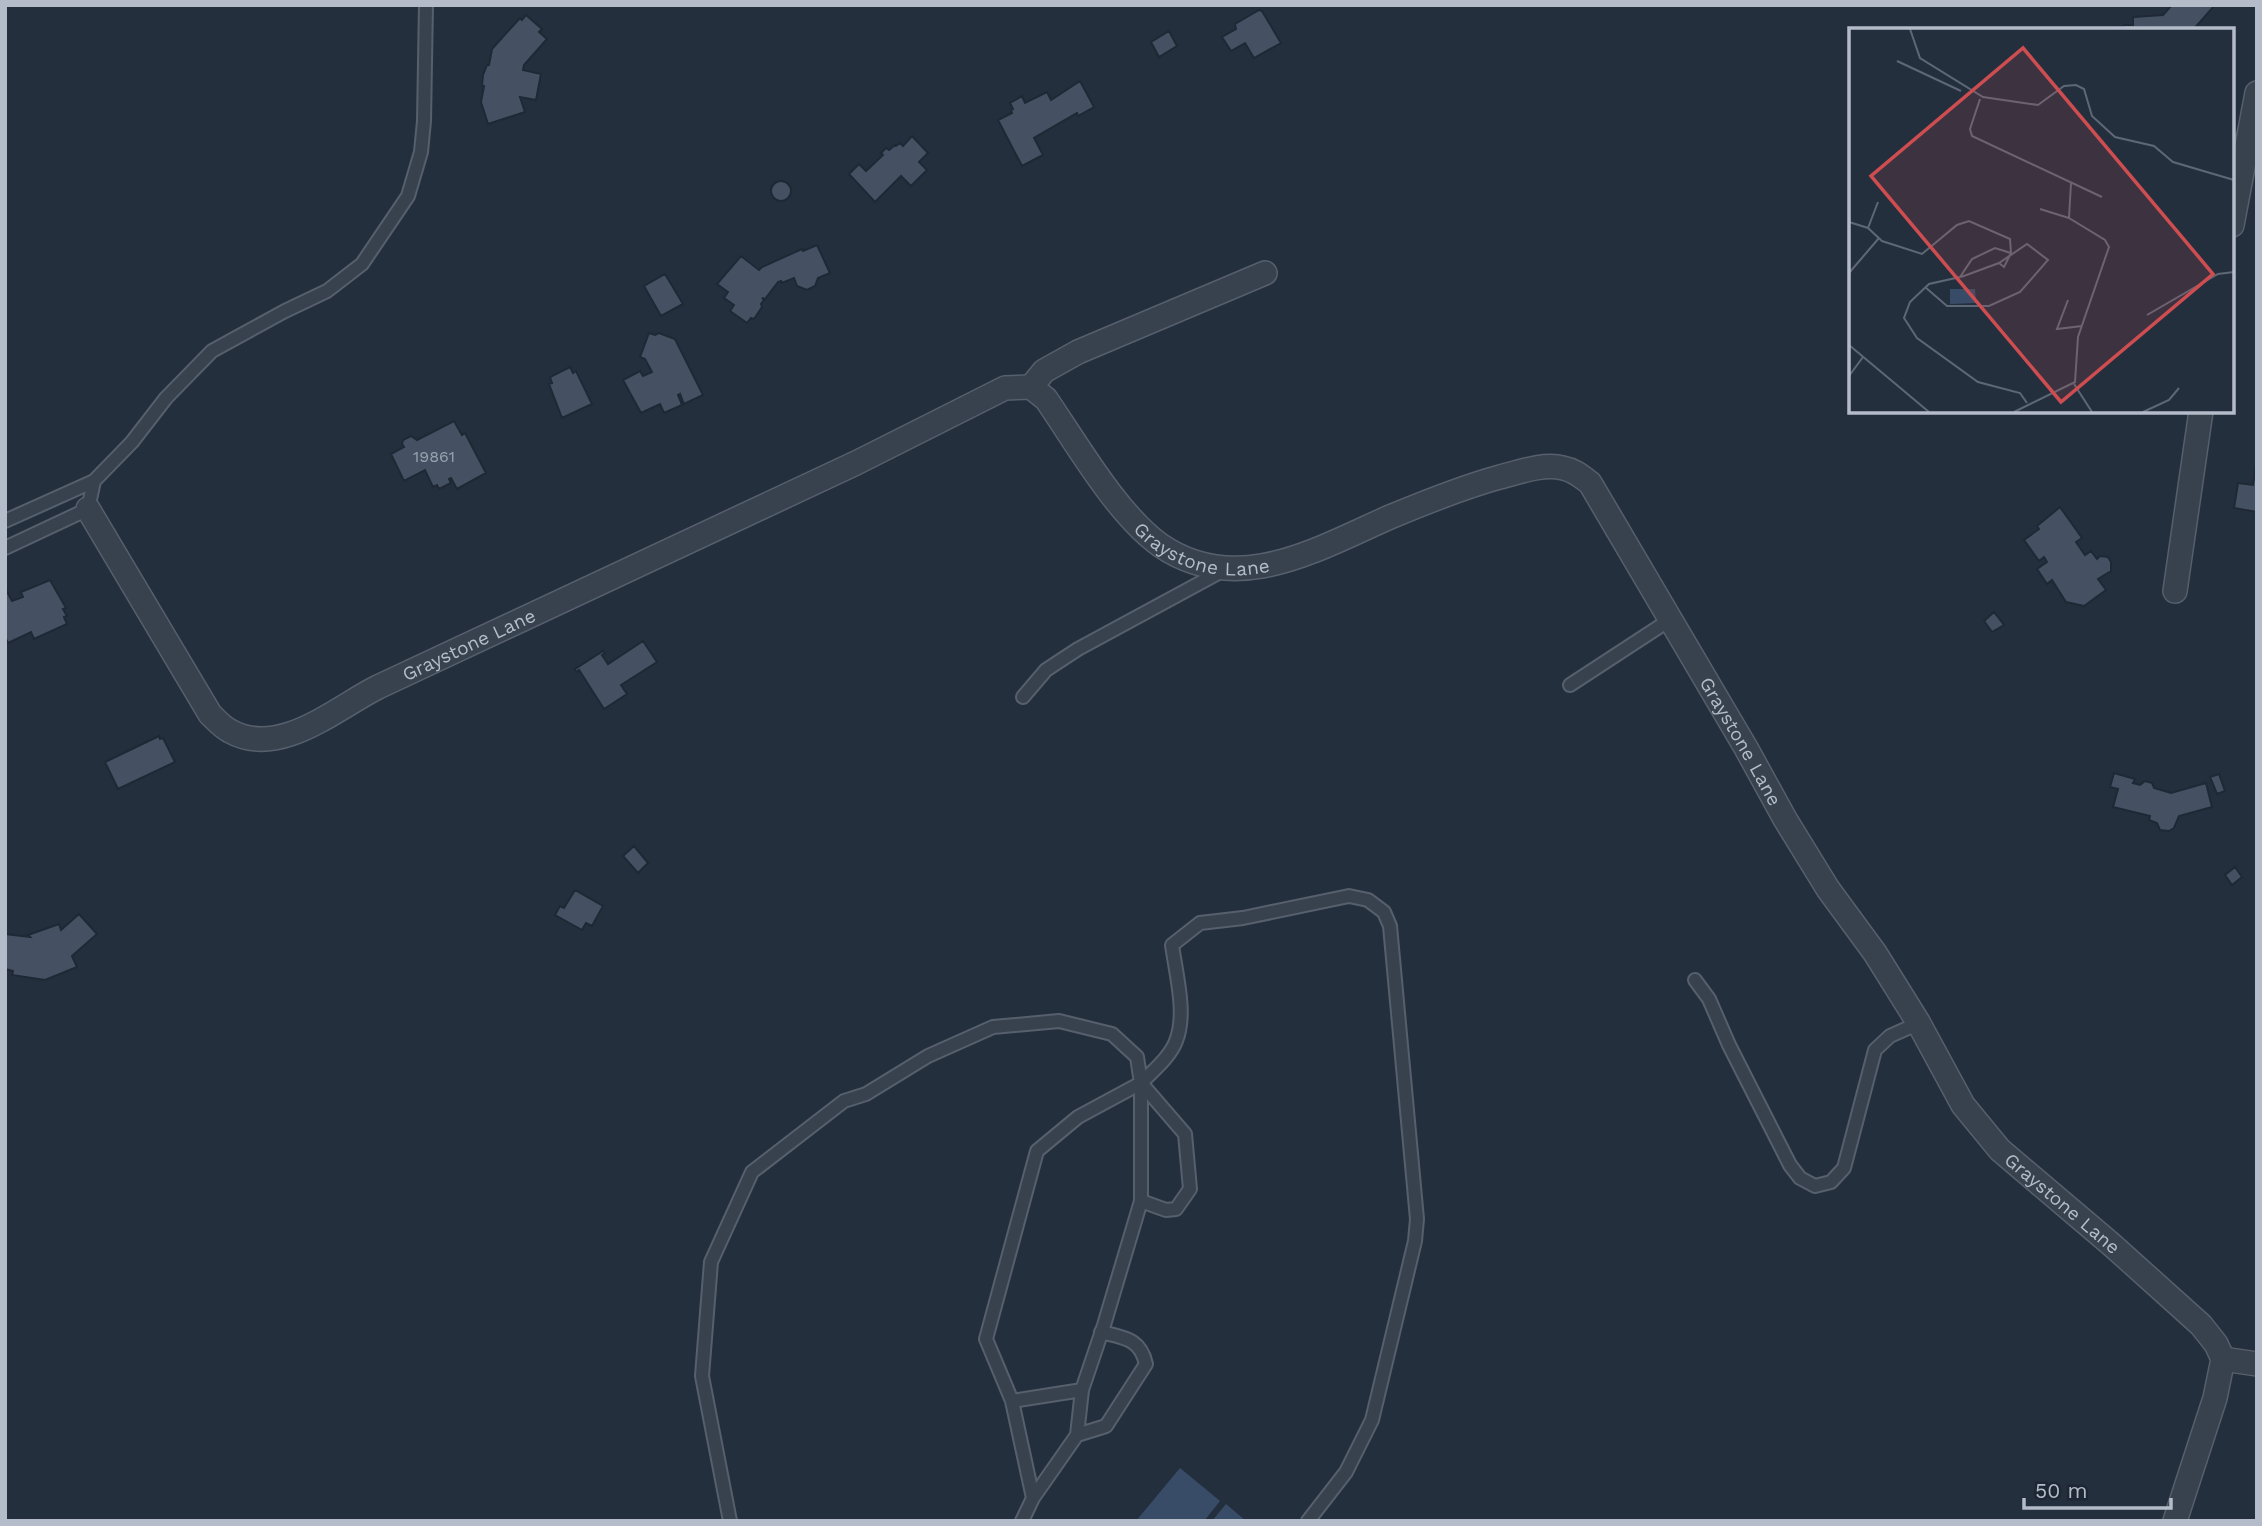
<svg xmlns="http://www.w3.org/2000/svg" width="2262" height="1526" font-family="'Work Sans',sans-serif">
	<rect width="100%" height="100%" fill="#242f3e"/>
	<path fill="#394c67" d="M1180 1468 1220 1501 1204 1521H1136Z
		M1226 1504 1246 1521H1212Z"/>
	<path fill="#455162" stroke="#1f2835" stroke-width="2" d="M2172 5H2215L2193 30H2116L2119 27 2120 29 2125 25H2133V17L2163 15Z
		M1259 10 1262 11 1281 43 1254 58 1245 43 1231 51 1222 37 1236 29 1235 24Z
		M526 15 542 29 539 32 547 39 524 65 523 70 541 74 536 100 520 97 525 112 488 124 481 102 484 86H482L483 75 487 65H489L492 49 520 18 522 20Z
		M1169 31 1177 46 1159 57 1151 42Z
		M1080 81 1094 107 1078 116 1077 113 1034 138 1043 155 1022 166 998 120 1012 113 1011 110 1013 109 1010 103 1022 96 1025 103 1047 92 1051 100Z
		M912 136 928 153 919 162 927 170 911 186 901 176 875 202 849 174 859 164 866 171 883 155 881 153 886 148 889 150 895 145 896 146 900 143 903 146Z
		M771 191a10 10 0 1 1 20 0a10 10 0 1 1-20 0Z
		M817 245 830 273 818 278 815 286 807 290 797 286 794 278 782 283 781 281 778 282 765 299 762 298 764 300 761 304 762 307 754 319 751 318 747 323 730 311 734 305 724 298 728 292 717 284 741 256 759 270 762 267 802 249 803 251Z
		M665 274 683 304 661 316 644 286Z
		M649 333 655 335 659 333 675 339 703 395 684 404 680 394 678 395 682 405 664 413 660 404 641 413 623 380 640 371 643 376 652 372 645 359 640 357Z
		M570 367 573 373 576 371 592 404 562 418 549 384 552 383 550 377Z
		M454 421 462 435 465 433 486 473 457 489 451 478 449 479 451 483 439 489 437 485 433 487 425 470 404 481 391 454 404 447 402 444 403 440 411 436 417 440Z
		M2257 458V512L2234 508 2238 483 2253 485Z
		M2060 507 2082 538 2076 542 2085 555 2091 551 2097 559 2100 556 2108 557 2111 562V571L2098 579 2106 590 2084 606 2066 602 2052 580 2047 584 2037 569 2047 562 2044 557 2039 561 2024 540 2039 529 2037 526Z
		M50 580 66 608 63 609 67 616 64 617 67 624 34 639 31 632 8 643 5 637V588L12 601 23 597 21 592Z
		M1994 612 2004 625 1992 632 1984 621Z
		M643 641 657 662 621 685 627 694 604 709 579 670 576 672 575 669 603 651 605 653 602 655 608 664Z
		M159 736 160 739 163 738 175 762 118 789 105 762Z
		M2114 773 2135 779 2133 783 2140 785 2145 781 2152 783 2154 788 2171 793 2206 783 2212 807 2179 816 2174 828 2169 831 2160 830 2157 823 2149 820 2150 816 2113 807 2118 789 2110 787Z
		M2219 774 2225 791 2217 794 2210 777Z
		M634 846 648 863 638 873 623 856Z
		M2235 867 2242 877 2232 885 2225 875Z
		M575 890 603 906 592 926 586 923 582 930 555 915 560 906 564 908Z
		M79 914 97 934 72 956 77 967 45 980 12 975 13 971 5 969V934L30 937 28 935 59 924 61 930Z"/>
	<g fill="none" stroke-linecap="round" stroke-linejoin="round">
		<g stroke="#565f6c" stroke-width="16">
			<path id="service" d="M5 521 94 481 132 442 166 398 212 351 285 311 327 291 362 264 408 196 421 152 424 121 426 5
				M5 548 88 509 94 481
				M1570 685 1671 619
				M1023 697 1046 670 1078 649 1222 571
				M1695 980 1709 999 1729 1045 1790 1165 1800 1178 1815 1186 1831 1182 1844 1168 1875 1050 1890 1036 1919 1023
				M1141 1201 1166 1210 1176 1209 1190 1189 1185 1134 1141 1083
				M1012 1401 1082 1390
				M1077 1435 1106 1426 1146 1364C1140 1338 1124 1338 1101 1332
				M1033 1498 1077 1435 1082 1390 1104 1325 1141 1201V1083C1153 1071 1170 1057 1176 1041 1187 1014 1176 974 1172 945L1200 923 1243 918 1349 896 1368 900 1384 912 1390 926 1417 1219 1415 1241 1372 1420 1346 1472 1308 1521
				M730 1521 702 1376 711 1262 752 1172 844 1101 866 1094 928 1056 993 1027 1059 1021 1112 1034 1137 1057 1141 1083 1078 1117 1037 1151 986 1339 1012 1401 1033 1498 1022 1521"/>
		</g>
		<g stroke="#565f6c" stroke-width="26">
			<g id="minor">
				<path d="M2232 225 2257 93"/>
				<path d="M1031 387 1044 371 1078 352 1265 273"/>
				<path id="s1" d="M88 509 210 714C216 720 222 727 230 731 279 759 336 708 378 687L856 463 1005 388 1031 387 1046 399C1077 444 1116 513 1160 545 1237 598 1317 549 1390 517 1426 502 1463 487 1500 477 1519 472 1544 463 1563 468 1574 470 1582 477 1590 483L1746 748 1785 819 1828 889 1875 953 1918 1022 1963 1105 2000 1150 2112 1245 2201 1325 2216 1344 2223 1359 2215 1398 2175 1521"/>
				<path d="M2175 591 2201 411"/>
				<path d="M2223 1359 2257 1364"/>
			</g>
		</g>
		<use href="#service" stroke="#38414e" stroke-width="12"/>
		<use href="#minor" stroke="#38414e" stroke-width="23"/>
	</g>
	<g text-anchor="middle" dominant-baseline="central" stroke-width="6" stroke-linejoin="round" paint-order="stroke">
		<g font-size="16" fill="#98a1af">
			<text x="434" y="456">19861</text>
		</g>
		<g font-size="19" fill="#b4bcc9" stroke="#1d2633">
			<text stroke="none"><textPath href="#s1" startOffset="1395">Graystone Lane</textPath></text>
			<text stroke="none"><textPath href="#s1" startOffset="527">Graystone Lane</textPath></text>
			<text stroke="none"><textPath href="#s1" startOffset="2109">Graystone Lane</textPath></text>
			<text stroke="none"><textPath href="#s1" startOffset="2676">Graystone Lane</textPath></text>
		</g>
	</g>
	<g transform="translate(1849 28)">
		<rect width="385" height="385" fill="#242f3e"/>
		<path d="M101 261H126L127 275 101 276Z" fill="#394c67"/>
		<path fill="none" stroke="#5e6776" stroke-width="2" d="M61 1 71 30 134 69 189 77 215 58 227 57 235 61 243 88 266 109 305 118 324 134 385 152M48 33 112 63M131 71 121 101 123 108 253 169M191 181 220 190M0 194 19 200 33 213 73 226 108 197 120 193 161 211 162 225 146 220 123 231 111 249 80 256 61 274 55 290 68 310 129 354 171 365 178 375M19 200 29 174M150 235 155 239 162 225M0 245 30 210M76 259 98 278H140L171 264 199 232 178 216 150 235 112 249M219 272 208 301 233 298M298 287 369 246 385 244M0 317 80 384M0 348 14 329M225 356 243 384M165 384 226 354 229 309 260 219 256 212 220 190 222 155M294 384 320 372 330 360"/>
		<path fill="#ce4d50" fill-opacity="0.15" stroke="#ce4d50" stroke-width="3.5" d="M174 20 364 246 212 374 22 148Z"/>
		<rect width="385" height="385" fill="none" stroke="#b4bcc9" stroke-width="3.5"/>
	</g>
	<rect width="2262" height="1526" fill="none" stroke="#b4bcc9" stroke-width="14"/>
	<path d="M2024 1498v10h147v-10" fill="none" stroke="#b4bcc9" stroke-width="3.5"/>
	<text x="2035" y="1498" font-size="21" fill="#b4bcc9" stroke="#1d2633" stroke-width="5" paint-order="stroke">50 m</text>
</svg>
